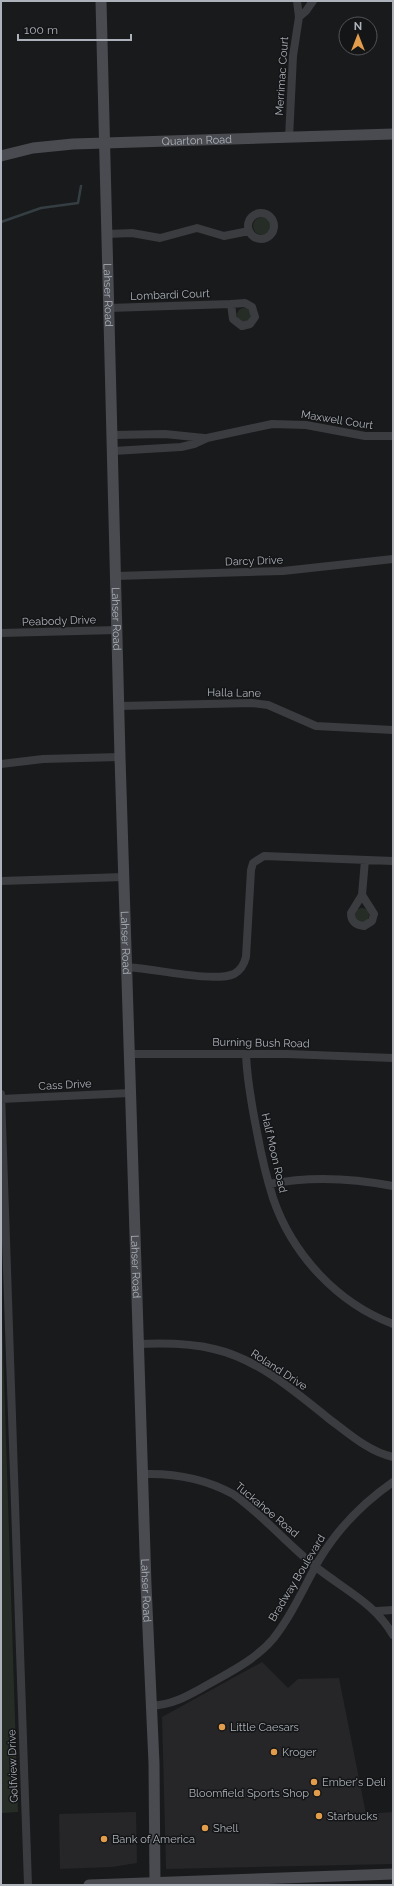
<svg xmlns="http://www.w3.org/2000/svg" width="394" height="1886" font-family="Raleway,sans-serif">
	<rect width="100%" height="100%" fill="#191a1b"/>
	<path fill="#262628" d="M262 1662 288 1688 298 1679 339 1678 366 1814 393 1812V1864L166 1869 162 1717Z
		M136 1812 137 1863 112 1867 60 1869 59 1814Z"/>
	<path fill="#262d26" d="M253 226a9 9 0 1 1 18 0a9 9 0 1 1-18 0Z
		M237 315a7 7 0 1 1 14 0a7 7 0 1 1-14 0Z
		M355 915a7 7 0 1 1 14 0a7 7 0 1 1-14 0Z
		M1 1285 18 1812 1 1813Z"/>
	<g fill="none" stroke-linecap="round" stroke-linejoin="round">
		<path stroke="#343e43" stroke-width="2.5" d="M1 222 41 208 78 203 81 186"/>
		<path stroke="#3b3c40" stroke-width="8" d="M299 17 306 11 313 1
			M289 138 293 56 299 17 297 1
			M248 226a13 13 0 1 1 26 0a13 13 0 1 1-26 0Z
			M107 234 132 233 160 238 197 228 224 236 249 231
			M245 303 252 307 255 317 250 324 242 326 233 319 231 304Z
			M109 308 231 304
			M113 435 165 434 204 438
			M113 451 181 447 194 444 207 438 272 424 306 425 365 436H393
			M116 576 283 571 393 559
			M1 633 117 630
			M119 706 252 703 268 705 316 726 393 730
			M1 764 43 759 120 757
			M1 881 124 877
			M362 895 374 914 372 921 364 926C355 925 351 921 351 913L362 895 365 860
			M126 967C152 968 213 983 234 974 241 970 244 965 246 957L251 870 253 863 264 856 393 861
			M129 1054H287L393 1058
			M246 1054C247 1080 252 1107 257 1132 261 1154 266 1176 273 1198 292 1254 337 1303 393 1324
			M1 1094 28 1885
			M1 1099 130 1093
			M269 1184C310 1176 352 1178 393 1186
			M139 1344C164 1343 190 1343 214 1349 258 1359 294 1391 328 1418 348 1433 369 1452 393 1457
			M143 1474C175 1473 204 1478 233 1494 263 1515 287 1544 316 1567 343 1589 375 1603 393 1635
			M377 1611 393 1610
			M150 1706C174 1705 189 1695 209 1684 232 1671 256 1659 273 1639 292 1615 304 1587 319 1560 337 1530 364 1502 393 1482"/>
		<g stroke="#494b50" stroke-width="11">
			<path id="s1" d="M101 1 120 757 146 1585 154 1763 155 1885"/>
			<path id="s2" d="M1 156 33 148 73 144 393 134"/>
			<path d="M89 1885 393 1874"/>
		</g>
	</g>
	<g fill="#e19d4c" stroke="#141516" stroke-width="1.5">
		<circle cx="222" cy="1727" r="4"/>
		<circle cx="274" cy="1752" r="4"/>
		<circle cx="314" cy="1782" r="4"/>
		<circle cx="317" cy="1793" r="4"/>
		<circle cx="319" cy="1816" r="4"/>
		<circle cx="205" cy="1828" r="4"/>
		<circle cx="104" cy="1839" r="4"/>
	</g>
	<g text-anchor="middle" dominant-baseline="central" stroke-width="3" stroke-linejoin="round" paint-order="stroke">
		<g font-size="11" fill="#adb2ba" stroke="#141516">
			<text transform="translate(282 76) rotate(-86)">Merrimac Court</text>
			<text stroke="none"><textPath href="#s2" startOffset="197">Quarton Road</textPath></text>
			<text stroke="none"><textPath href="#s1" startOffset="294">Lahser Road</textPath></text>
			<text transform="translate(170 295) rotate(-2)">Lombardi Court</text>
			<text transform="translate(337 420) rotate(9)">Maxwell Court</text>
			<text transform="translate(254 561) rotate(-2)">Darcy Drive</text>
			<text stroke="none"><textPath href="#s1" startOffset="618">Lahser Road</textPath></text>
			<text transform="translate(59 621) rotate(-2)">Peabody Drive</text>
			<text transform="translate(234 693) rotate(1)">Halla Lane</text>
			<text stroke="none"><textPath href="#s1" startOffset="942">Lahser Road</textPath></text>
			<text transform="translate(261 1043) rotate(1)">Burning Bush Road</text>
			<text transform="translate(65 1085) rotate(-3)">Cass Drive</text>
			<text transform="translate(274 1153) rotate(77)">Half Moon Road</text>
			<text stroke="none"><textPath href="#s1" startOffset="1266">Lahser Road</textPath></text>
			<text transform="translate(279 1370) rotate(33)">Roland Drive</text>
			<text transform="translate(267 1510) rotate(40)">Tuckahoe Road</text>
			<text transform="translate(297 1578) rotate(-59)">Bradway Boulevard</text>
			<text stroke="none"><textPath href="#s1" startOffset="1590">Lahser Road</textPath></text>
			<text transform="translate(13 1766) rotate(-92)">Golfview Drive</text>
		</g>
		<g font-size="11" fill="#adb2ba" stroke="#141516" text-anchor="start">
			<text x="230" y="1727">Little Caesars</text>
			<text x="282" y="1752">Kroger</text>
			<text x="322" y="1782">Ember's Deli</text>
			<text x="309" y="1793" text-anchor="end">Bloomfield Sports Shop</text>
			<text x="327" y="1816">Starbucks</text>
			<text x="213" y="1828">Shell</text>
			<text x="112" y="1839">Bank of America</text>
		</g>
	</g>
	<rect width="394" height="1886" fill="none" stroke="#adb2ba" stroke-width="4"/>
	<g transform="translate(358 36)"><circle r="19" fill="#141516" stroke="#515458"/>
	<path d="M0-3L7 15L0 10L-7 15Z" fill="#e19d4c"/>
	<text y="-6" font-size="11" font-weight="bold" text-anchor="middle" fill="#adb2ba">N</text>
	</g>
	<path d="M18 34v6h113v-6" fill="none" stroke="#adb2ba" stroke-width="2"/>
	<text x="24" y="34" font-size="12" fill="#adb2ba" stroke="#141516" stroke-width="3" paint-order="stroke">100 m</text>
</svg>
